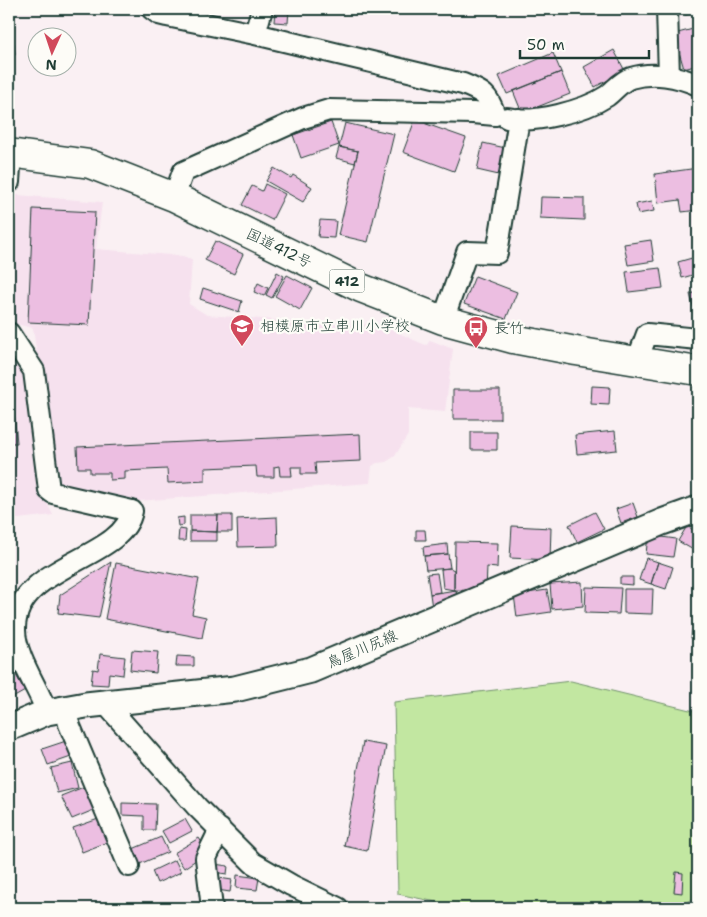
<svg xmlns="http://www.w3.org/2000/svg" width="707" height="917" font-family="'Shantell Sans','Klee One',sans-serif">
	<rect width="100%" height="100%" fill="#faf0f3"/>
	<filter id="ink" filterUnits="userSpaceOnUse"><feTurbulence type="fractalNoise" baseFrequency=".02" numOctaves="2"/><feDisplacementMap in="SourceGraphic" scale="10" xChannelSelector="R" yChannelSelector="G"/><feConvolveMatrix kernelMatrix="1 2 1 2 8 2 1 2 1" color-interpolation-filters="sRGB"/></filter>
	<g filter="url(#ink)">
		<path fill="#f6e1ee" d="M17 195 102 202 96 249 183 256 192 260 189 304 207 315 342 325 379 324 423 344 427 345 430 340 453 349 445 412 408 409V435L395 456 386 462 377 463 372 466 370 483 138 501 56 489 33 328 16 324 9 308V284Z
			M9 354 28 380 42 493 53 515 9 520Z"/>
		<path fill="#c2e7a1" stroke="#70926a" d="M571 681 698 712V829L694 898 679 908H465L398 894 394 702Z"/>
		<path fill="#ecbee1" stroke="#1f3d34" d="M83 9H94V14L83 13Z
			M275 9H289L288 23 274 22Z
			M693 29 695 41 698 40V65L684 69 674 34Z
			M9 43H14L15 55 9 56Z
			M614 50 625 71 595 87 584 67Z
			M553 53 561 72 507 94 499 76Z
			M561 72 570 94 522 113 513 91Z
			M415 120 466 138 454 171 403 152Z
			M331 122 339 145 301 158 293 135Z
			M345 123 394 134 368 242 338 235 358 151 339 147Z
			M483 143 510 149 503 176 477 170Z
			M339 147 358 151 355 163 336 158Z
			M274 168 291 178 293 175 312 187 303 202 266 181Z
			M698 168V210L682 212 680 200 658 203 655 174Z
			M265 184 285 194 272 220 242 205 252 186 262 191Z
			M541 197 584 198V220L540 218Z
			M652 201 654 211 638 214 636 204Z
			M33 209 95 212 89 325 28 322Z
			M320 220 336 221 334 238 318 237Z
			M651 240 654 261 628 265 624 244Z
			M215 241 243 254 234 274 205 260Z
			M692 258 696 274 682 278 678 262Z
			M660 268 663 288 629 292 626 272Z
			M277 272 284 276 272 298 266 295Z
			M287 275 312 288 300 310 275 296Z
			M475 276 517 292 506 319 464 304Z
			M258 283 268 288 264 296 254 292Z
			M203 288 242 301 239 312 200 299Z
			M698 292V313L695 314 690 294Z
			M592 386 610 387 609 405 591 404Z
			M453 390H500V419H453Z
			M9 411H14L17 443H9Z
			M615 431 617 450 577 454 575 435Z
			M471 432H497V450H471Z
			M360 434 361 461 315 463 316 474H301V467H291L292 476H280L279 466 274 467V477H257L256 466 205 468V481L168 483 167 469 125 471V479L110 480V473H90V468H78L77 447Z
			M633 503 638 517 621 523 616 509Z
			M595 512 604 529 577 542 569 525Z
			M190 515H218L217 532 190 531Z
			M218 515H232V532H217Z
			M184 517V525L178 526 177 518Z
			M277 517 278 546 238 547 237 519Z
			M512 526 551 528 550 560 510 558Z
			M687 526 698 533V546L695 551 678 541Z
			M179 529 186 530 185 541H178Z
			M416 530H425L426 540H416Z
			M190 531 217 532V541H190Z
			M648 535 676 539 673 557 646 554Z
			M455 542 498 543 497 568 487 567 486 591 454 590Z
			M447 544 448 554 424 556 423 547Z
			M448 554 450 568 426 570 424 556Z
			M646 558 658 562 651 584 639 580Z
			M111 562 99 618 58 613 60 595Z
			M658 562 673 567 666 589 651 584Z
			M116 563 199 579 192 614 206 617 202 638 105 619Z
			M450 568 454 570V590L443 588 441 569Z
			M437 573 440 592 430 594 427 574Z
			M620 577H633V585L620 584Z
			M582 582 583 606 552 609 550 584Z
			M586 587 621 588 619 614 585 613Z
			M624 589H653L652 614 624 613Z
			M456 590 458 604 432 608 430 594Z
			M547 590 551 612 517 617 514 595Z
			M694 620 698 621V639L691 638Z
			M132 650 158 652 156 673 130 670Z
			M100 654 125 657 123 675 109 673 108 685 91 684 93 669 98 670Z
			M177 656 194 657V666H176Z
			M9 663 25 691 9 700Z
			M69 740 74 756 48 765 42 749Z
			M363 742 386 746 367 851 344 846Z
			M72 763 78 788 57 793 51 768Z
			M86 786 96 809 72 819 61 796Z
			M122 803 156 804 155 830H144V816L122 815Z
			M104 817 113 840 82 852 73 828Z
			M185 819 192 831 169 843 162 831Z
			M161 837 168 852 135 866 128 851Z
			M199 838 208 852 184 868 174 853Z
			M175 860 181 872 157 883 152 871Z
			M214 864 228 866 227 874 213 872Z
			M676 872 683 873 682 893 674 892Z
			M237 875 259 878 257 890 236 888Z
			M219 878 232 880 230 892 217 890Z"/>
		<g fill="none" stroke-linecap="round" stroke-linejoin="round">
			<g stroke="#1f3d34" stroke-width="24">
				<path id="minor" d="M152 9 159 14 167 16 255 34 463 84C483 92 488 94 495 115L473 113 329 110 303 118 183 172 174 197
					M667 9 669 76
					M255 34 262 9
					M507 118C534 124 584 111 607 96 615 90 621 81 631 78 653 71 678 76 698 85
					M9 182 11 153
					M443 320 467 252 497 253 519 119
					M9 333 34 371 49 490 53 493 132 511C123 561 14 564 15 630 15 655 38 688 47 712
					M637 361 647 334 698 339
					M105 703 197 807 253 863 291 885 338 908
					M65 708 69 724 129 866
					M212 908 206 858 220 829"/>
			</g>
			<g stroke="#1f3d34" stroke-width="29">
				<path id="major" d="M9 728 47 712 86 705 235 689 311 670 662 522 698 509"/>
			</g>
			<g stroke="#1f3d34" stroke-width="31">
				<path id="highway" d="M9 153 90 164 174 197 361 288 443 320 513 339 576 351 698 371"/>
			</g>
			<path stroke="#1f3d34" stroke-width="3" stroke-dasharray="4 4" stroke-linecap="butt" d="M685 14 698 10"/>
			<use href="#minor" stroke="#fdfcf7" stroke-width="20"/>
			<use href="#major" stroke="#fdfcf7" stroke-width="25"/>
			<use href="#highway" stroke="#fdfcf7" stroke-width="28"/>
		</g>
	</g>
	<defs>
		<g id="school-pin" transform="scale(1.25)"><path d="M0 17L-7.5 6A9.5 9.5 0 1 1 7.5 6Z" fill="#d1495b" stroke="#fdfcf7"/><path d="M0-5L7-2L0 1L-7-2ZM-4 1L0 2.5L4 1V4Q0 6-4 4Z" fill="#fff"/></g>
		<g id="bus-pin" transform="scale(1.25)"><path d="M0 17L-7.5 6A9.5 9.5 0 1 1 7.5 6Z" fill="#d1495b" stroke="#fdfcf7"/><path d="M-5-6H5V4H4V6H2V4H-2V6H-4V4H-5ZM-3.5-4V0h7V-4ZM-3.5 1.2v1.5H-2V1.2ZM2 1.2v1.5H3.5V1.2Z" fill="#fff"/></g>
	</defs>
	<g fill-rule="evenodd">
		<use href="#school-pin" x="242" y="326"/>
		<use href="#bus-pin" x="476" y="328"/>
	</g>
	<g text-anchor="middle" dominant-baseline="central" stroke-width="4.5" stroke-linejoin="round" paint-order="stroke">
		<rect fill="#fdfcf7" stroke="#62766e" stroke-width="1" x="329.5" y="269.5" width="35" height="23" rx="4"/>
		<g font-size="14" font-weight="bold" fill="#1f3d34">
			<text x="347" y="281">412</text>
		</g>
		<g font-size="15" fill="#1f3d34" stroke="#fdfcf7">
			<text transform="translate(279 248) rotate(26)">国道412号</text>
			<text transform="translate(362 649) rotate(-23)">鳥屋川尻線</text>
		</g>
		<g font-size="15" fill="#1f3d34" stroke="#fdfcf7" text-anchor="start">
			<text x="260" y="326">相模原市立串川小学校</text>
			<text x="494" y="328">長竹</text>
		</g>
	</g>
	<rect width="707" height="917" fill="none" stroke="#fdfcf7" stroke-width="30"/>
	<rect x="15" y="15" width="677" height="887" fill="none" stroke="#1f3d34" stroke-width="2" filter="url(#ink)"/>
	<g transform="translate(52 52) rotate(183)"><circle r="24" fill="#fdfcf7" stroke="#a4b0a9"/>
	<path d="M0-4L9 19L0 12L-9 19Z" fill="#d1495b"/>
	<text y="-8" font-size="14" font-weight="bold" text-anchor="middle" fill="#1f3d34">N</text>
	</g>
	<path d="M520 50v8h129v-8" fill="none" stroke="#1f3d34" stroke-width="2.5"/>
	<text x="527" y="50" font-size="15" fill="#1f3d34" stroke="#fdfcf7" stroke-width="4" paint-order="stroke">50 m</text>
</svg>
